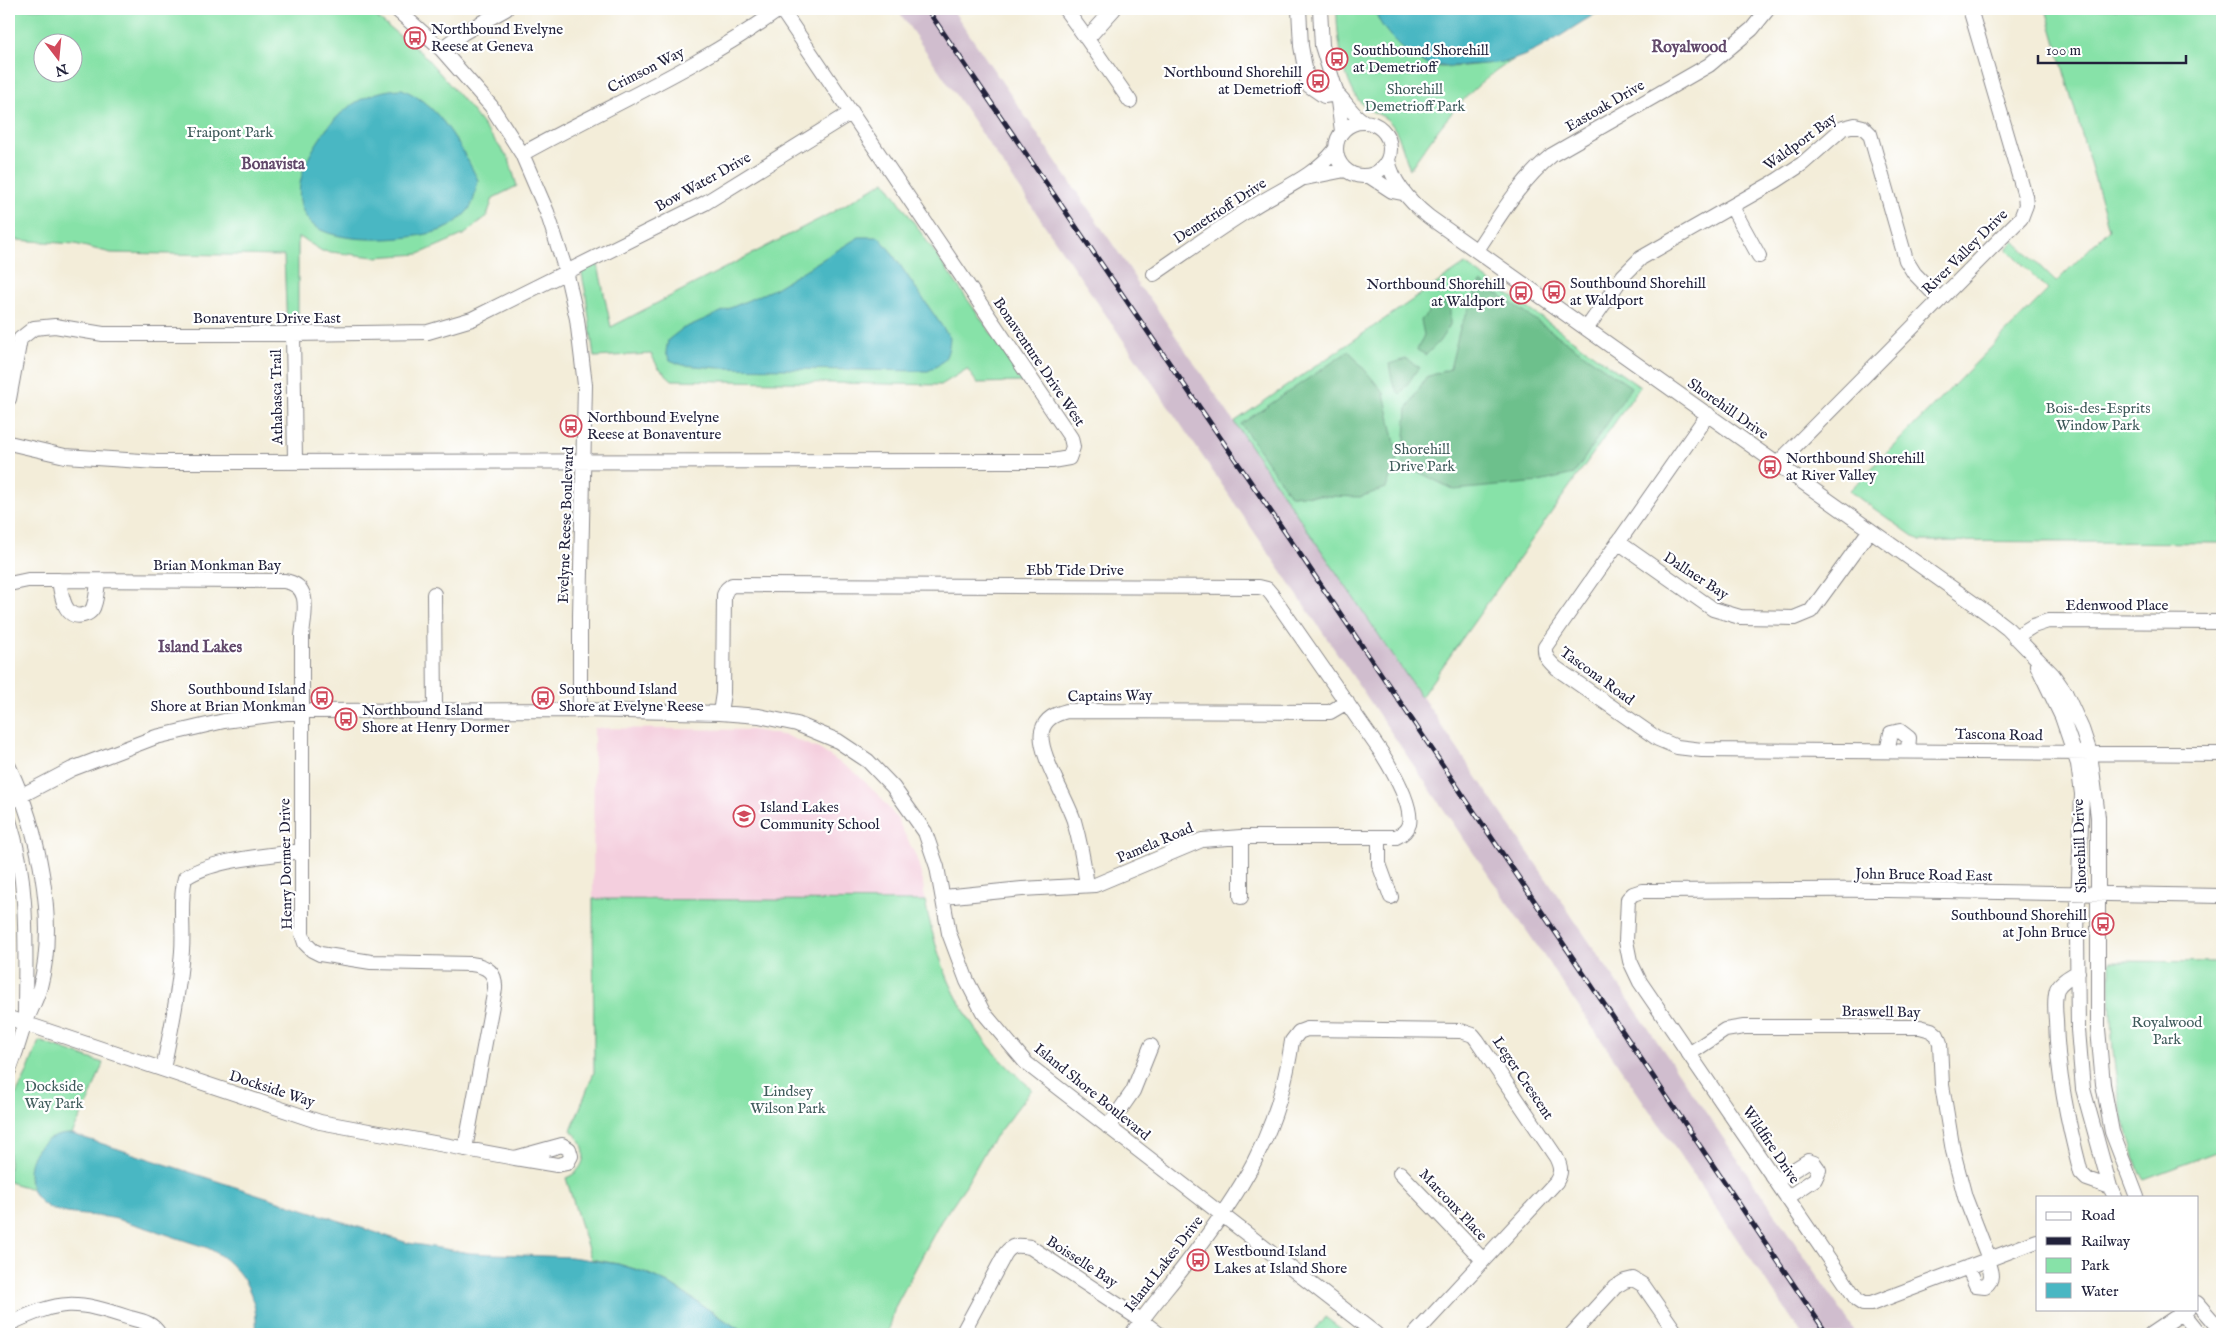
<svg xmlns="http://www.w3.org/2000/svg" width="2231" height="1343" font-family="'IM FELL English',serif">
	<rect width="100%" height="100%" fill="#fff"/>
	<filter id="ink" filterUnits="userSpaceOnUse"><feTurbulence type="fractalNoise" baseFrequency=".02" numOctaves="2"/><feDisplacementMap in="SourceGraphic" scale="10" xChannelSelector="R" yChannelSelector="G"/><feConvolveMatrix kernelMatrix="1 2 1 2 8 2 1 2 1" color-interpolation-filters="sRGB"/></filter>
	<filter id="wash" filterUnits="userSpaceOnUse"><feTurbulence type="fractalNoise" baseFrequency=".0096" numOctaves="4" result="noise"/><feDisplacementMap in="SourceGraphic" scale="20" xChannelSelector="R" yChannelSelector="G"/><feGaussianBlur stdDeviation="1.12" result="paint"/><feColorMatrix in="noise" values="0 0 0 0 0 0 0 0 0 0 0 0 0 0 0 0 0 1.4 0 .05"/><feComposite in="paint" operator="in"/></filter>
	<g filter="url(#wash)">
		<rect width="100%" height="100%" fill="#f3edd9"/>
		<path fill="#f4cfde" d="M594 728 752 730 787 736 819 749 856 773 881 798 897 819 917 858 923 883 925 901 593 899Z"/>
		<path fill="#d0bdce" d="M897 9H952L1131 271 1139 287 1149 297 1857 1334H1802Z"/>
		<path fill="#87e2a8" stroke="#548272" fill-rule="evenodd" d="M16 9H366L424 55 470 108 509 159 517 186 493 198 487 216 465 234 419 254 375 257 322 251 298 236V329L287 330 284 256 111 253 75 244 16 240 9 242V31ZM42 42H72V72H42Z
			M1337 9H1375L1376 13C1384 22 1424 63 1432 66 1446 70 1509 62 1522 55 1470 83 1443 122 1410 169 1404 155 1401 138 1393 126 1386 115 1374 114 1365 107 1344 91 1336 33 1337 9Z
			M2046 9H2222V543L1920 541 1849 491 2048 290 2007 249 2014 241 2056 282 2109 229Z
			M885 181 1025 382 977 383 967 369 941 385 672 380 658 367 651 354 594 357 586 295 581 269 597 260 611 327 831 213Z
			M1465 264 1640 387 1421 697 1234 422Z
			M593 899 925 901C942 983 968 1034 1032 1089L988 1146 966 1185 941 1221 895 1307 888 1334H746L668 1283 644 1272 618 1264 591 1259 566 1178C589 1169 589 1144 571 1131L594 1072Z
			M2110 961 2222 962V1150L2144 1179C2137 1171 2134 1155 2131 1144 2112 1083 2110 1024 2110 961Z
			M39 1041 103 1063 89 1100 72 1134 62 1135 29 1179 32 1189 9 1182V1108L26 1075Z
			M1325 1317 1348 1334H1312Z"/>
		<path fill="#6dc08c" stroke="#487164" d="M1481 282 1631 387 1574 474 1539 482 1454 490 1403 464 1407 409 1426 377 1450 369 1460 328Z
			M1450 300V325L1439 342 1426 355 1417 350 1424 335 1421 320 1435 306Z
			M1349 351 1384 393 1398 457 1386 488 1360 497 1290 495 1241 424Z
			M1406 359 1419 367 1400 395 1393 384 1389 364Z"/>
		<path fill="#49b7c3" stroke="#366c7f" d="M1375 9H1605C1574 24 1546 50 1512 60 1497 64 1481 64 1466 65 1436 68 1423 67 1400 46 1389 35 1378 24 1375 9Z
			M402 89C440 105 460 145 478 180 476 189 474 203 469 209 465 215 455 223 449 227 421 241 331 247 310 222 287 195 306 158 323 134 342 107 368 90 402 89Z
			M859 237H879L889 249 950 338C948 357 946 362 928 371L719 368 682 365 670 360 666 352 668 340 682 329 774 289Z
			M72 1134 408 1243 470 1253 571 1257 618 1264 644 1272 668 1283 746 1334H256C259 1296 242 1266 208 1248 179 1239 150 1228 120 1220 89 1210 38 1224 30 1181 27 1170 31 1157 38 1148 47 1138 58 1134 72 1134Z"/>
	</g>
	<g filter="url(#ink)">
		<g fill="none" stroke-linecap="round" stroke-linejoin="round">
			<g stroke="#8a888a" stroke-width="16">
				<path id="minor" d="M396 9 441 49 491 106 522 154 547 212 566 271 577 319 585 385 580 616V710
					M1065 9 1087 39 1114 9
					M1299 9 1301 46 1308 85 1324 96 1337 94C1347 103 1352 115 1363 121
					M1320 9 1322 46 1337 94 1342 131
					M1087 39 1130 101
					M441 49 463 33 506 9
					M1336 149a27 27 0 1 1 54 0a27 27 0 1 1-54 0Z
					M522 154C608 106 700 67 780 9
					M1388 160C1393 184 1410 202 1429 217L1990 615 2008 629 2053 675 2065 692 2082 729 2090 753 2098 817V1029L2103 1084 2112 1132 2137 1197
					M1369 176 1392 191 1402 193
					M1305 178 1345 170
					M1732 207 1759 256
					M1477 250C1499 217 1520 181 1552 155L1709 65 1752 29 1768 9
					M1154 274C1186 252 1218 229 1250 209 1279 190 1314 177 1335 150
					M1587 328 1623 276 1641 258 1776 181 1802 164 1843 128 1855 125 1863 127 1870 134 1906 260 1914 273 1940 300
					M293 334 295 460
					M9 399 20 339 34 328 55 326 103 334H293L428 332 472 319 705 203 852 112
					M1708 414 1545 647C1544 657 1549 661 1556 668L1658 739 1677 747 1702 750 2222 754
					M9 443 65 456 157 462 1052 461 1069 458 1073 447 1071 438 781 9
					M1777 464 2021 218 2026 205 2025 196 1970 9
					M1618 542 1713 609 1740 617 1794 618 1811 611 1870 530
					M59 580C61 593 64 620 83 615 89 614 93 610 94 605 97 597 97 588 98 581
					M9 584 28 580H59L284 581C313 585 304 614 302 636V934L305 943 312 950 320 954 371 962 471 964C487 966 496 972 495 989L465 1149
					M434 594 435 710
					M2015 637 2033 626 2048 621 2222 622
					M2037 665 2062 717 2078 764 2082 794 2077 933 2078 1030 2083 1089 2110 1187 2115 1197
					M720 713 723 693 724 595 727 589 732 585 1259 587 1267 589 1272 595 1381 752C1391 768 1413 805 1409 824 1407 831 1401 835 1396 837H1241L1202 840 1095 885 1022 889 944 897
					M1887 751 1891 733 1900 731 1909 738 1908 750
					M9 767C38 828 58 920 40 987 36 1001 29 1013 24 1026 19 1041 15 1056 9 1070
					M9 802 72 769 156 737 224 721 302 711 580 710 720 713 759 716 797 724 838 741 868 761 893 787 925 832 937 867 949 933 967 981 983 1012 1026 1063 1376 1334
					M9 820C30 884 25 952 25 1018
					M1241 837V897
					M1379 838V864L1391 897
					M1087 885C1084 864 1080 842 1074 821 1067 799 1037 751 1042 731 1045 718 1056 714 1067 711L1330 712 1347 702
					M2078 972C2071 976 2061 981 2057 989 2054 999 2055 1010 2056 1020 2057 1072 2068 1123 2081 1173L2087 1179 2110 1187
					M9 1018 320 1122 515 1158 562 1145 569 1149 571 1156 567 1163 557 1165 515 1158
					M1689 1054 1725 1030 1744 1027H1920L1931 1030 1937 1035 1940 1043 1942 1085 1953 1151 1965 1197 1989 1259
					M163 1069C171 1030 179 992 182 951 184 927 179 902 185 878 212 859 268 856 301 851
					M1108 1127 1133 1091 1151 1046
					M1400 1173 1483 1260
					M1776 1181 1808 1161 1814 1163 1819 1170 1815 1179 1787 1198
					M2037 1241 1871 1304H1863L1857 1300 1640 982 1630 961 1626 941 1628 899 1633 894 1642 891C1724 891 1806 889 1888 890 2000 891 2111 895 2222 896
					M1968 1267 1976 1285 1985 1286C1995 1279 1990 1270 1987 1260
					M2197 1303 2222 1332
					M2179 1309 2199 1334
					M9 1324C62 1299 75 1300 130 1318 142 1321 153 1323 159 1334
					M962 1334 1005 1254C1012 1244 1018 1245 1030 1247L1141 1320 1159 1334
					M1132 1334C1147 1311 1166 1290 1183 1268 1240 1194 1279 1135 1292 1041L1299 1032 1307 1029 1461 1031 1473 1035 1477 1040 1556 1157C1561 1167 1562 1173 1556 1182L1415 1334
					M1572 1334 1615 1287 1625 1281 1633 1279 1643 1285 1677 1334
					M2151 1334 2188 1309"/>
			</g>
			<use href="#minor" stroke="#fff" stroke-width="14"/>
			<g stroke="#22223b" stroke-width="5">
				<path id="rail" d="M927 9 1304 560 1827 1334"/>
			</g>
			<use href="#rail" stroke="#fff" stroke-width="3" stroke-dasharray="9" stroke-linecap="butt"/>
		</g>
	</g>
	<defs>
		<g id="bus-ring" transform="scale(1.125)"><circle r="9.5" fill="#fff" stroke="#d1495b" stroke-width="1.5"/><path d="M-5-6H5V4H4V6H2V4H-2V6H-4V4H-5ZM-3.5-4V0h7V-4ZM-3.5 1.2v1.5H-2V1.2ZM2 1.2v1.5H3.5V1.2Z" fill="#d1495b"/></g>
		<g id="school-ring" transform="scale(1.125)"><circle r="9.5" fill="#fff" stroke="#d1495b" stroke-width="1.5"/><path d="M0-5L7-2L0 1L-7-2ZM-4 1L0 2.5L4 1V4Q0 6-4 4Z" fill="#d1495b"/></g>
	</defs>
	<g fill-rule="evenodd">
		<use href="#bus-ring" x="415" y="38"/>
		<use href="#bus-ring" x="1337" y="59"/>
		<use href="#bus-ring" x="1318" y="81"/>
		<use href="#bus-ring" x="1554" y="292"/>
		<use href="#bus-ring" x="1521" y="293"/>
		<use href="#bus-ring" x="571" y="426"/>
		<use href="#bus-ring" x="1770" y="467"/>
		<use href="#bus-ring" x="322" y="698"/>
		<use href="#bus-ring" x="543" y="698"/>
		<use href="#bus-ring" x="346" y="719"/>
		<use href="#school-ring" x="744" y="816"/>
		<use href="#bus-ring" x="2103" y="924"/>
		<use href="#bus-ring" x="1198" y="1260"/>
	</g>
	<g text-anchor="middle" dominant-baseline="central" stroke-width="4.5" stroke-linejoin="round" paint-order="stroke">
		<g font-size="15" fill="#22223b" stroke="#fff" text-anchor="start">
			<text x="431" y="29">Northbound Evelyne<tspan x="431" dy="17">Reese at Geneva</tspan></text>
			<text x="1353" y="50">Southbound Shorehill<tspan x="1353" dy="17">at Demetrioff</tspan></text>
			<text x="1302" y="72" text-anchor="end">Northbound Shorehill<tspan x="1302" dy="17">at Demetrioff</tspan></text>
			<text x="1570" y="283">Southbound Shorehill<tspan x="1570" dy="17">at Waldport</tspan></text>
			<text x="1505" y="284" text-anchor="end">Northbound Shorehill<tspan x="1505" dy="17">at Waldport</tspan></text>
			<text x="587" y="417">Northbound Evelyne<tspan x="587" dy="17">Reese at Bonaventure</tspan></text>
			<text x="1786" y="458">Northbound Shorehill<tspan x="1786" dy="17">at River Valley</tspan></text>
			<text x="306" y="689" text-anchor="end">Southbound Island<tspan x="306" dy="17">Shore at Brian Monkman</tspan></text>
			<text x="559" y="689">Southbound Island<tspan x="559" dy="17">Shore at Evelyne Reese</tspan></text>
			<text x="362" y="710">Northbound Island<tspan x="362" dy="17">Shore at Henry Dormer</tspan></text>
			<text x="760" y="807">Island Lakes<tspan x="760" dy="17">Community School</tspan></text>
			<text x="2087" y="915" text-anchor="end">Southbound Shorehill<tspan x="2087" dy="17">at John Bruce</tspan></text>
			<text x="1214" y="1251">Westbound Island<tspan x="1214" dy="17">Lakes at Island Shore</tspan></text>
		</g>
		<g font-size="15" fill="#22223b" stroke="#fff">
			<text transform="translate(646 70) rotate(-27)">Crimson Way</text>
			<text transform="translate(1605 106) rotate(-30)">Eastoak Drive</text>
			<text transform="translate(1800 142) rotate(-36)">Waldport Bay</text>
			<text transform="translate(703 182) rotate(-29)">Bow Water Drive</text>
			<text transform="translate(1220 211) rotate(-33)">Demetrioff Drive</text>
			<text transform="translate(1965 252) rotate(-45)">River Valley Drive</text>
			<text x="267" y="318">Bonaventure Drive East</text>
			<text transform="translate(1039 362) rotate(56)">Bonaventure Drive West</text>
			<text transform="translate(277 397) rotate(-91)">Athabasca Trail</text>
			<text transform="translate(1728 409) rotate(35)">Shorehill Drive</text>
			<text transform="translate(566 525) rotate(-88)">Evelyne Reese Boulevard</text>
			<text x="217" y="565">Brian Monkman Bay</text>
			<text x="1075" y="570">Ebb Tide Drive</text>
			<text transform="translate(1696 576) rotate(33)">Dallner Bay</text>
			<text x="2117" y="605">Edenwood Place</text>
			<text transform="translate(1597 676) rotate(36)">Tascona Road</text>
			<text transform="translate(1110 696) rotate(-1)">Captains Way</text>
			<text transform="translate(1999 735) rotate(1)">Tascona Road</text>
			<text transform="translate(1155 843) rotate(-23)">Pamela Road</text>
			<text transform="translate(2080 846) rotate(-92)">Shorehill Drive</text>
			<text transform="translate(286 864) rotate(-91)">Henry Dormer Drive</text>
			<text transform="translate(1924 875) rotate(1)">John Bruce Road East</text>
			<text transform="translate(1881 1012) rotate(1)">Braswell Bay</text>
			<text transform="translate(1523 1078) rotate(56)">Leger Crescent</text>
			<text transform="translate(272 1089) rotate(18)">Dockside Way</text>
			<text transform="translate(1092 1092) rotate(39)">Island Shore Boulevard</text>
			<text transform="translate(1771 1145) rotate(56)">Wildfire Drive</text>
			<text transform="translate(1453 1205) rotate(47)">Marcoux Place</text>
			<text transform="translate(1082 1262) rotate(33)">Boisselle Bay</text>
			<text transform="translate(1164 1264) rotate(-52)">Island Lakes Drive</text>
		</g>
		<g font-size="15" fill="#405c5c" stroke="#fff">
			<text x="1415" y="89">Shorehill<tspan x="1415" dy="17">Demetrioff Park</tspan></text>
			<text x="230" y="132">Fraipont Park</text>
			<text x="2098" y="408">Bois-des-Esprits<tspan x="2098" dy="17">Window Park</tspan></text>
			<text x="1422" y="449">Shorehill<tspan x="1422" dy="17">Drive Park</tspan></text>
			<text x="2167" y="1022">Royalwood<tspan x="2167" dy="17">Park</tspan></text>
			<text x="54" y="1086">Dockside<tspan x="54" dy="17">Way Park</tspan></text>
			<text x="788" y="1091">Lindsey<tspan x="788" dy="17">Wilson Park</tspan></text>
		</g>
		<g font-size="16" font-weight="bold" fill="#61486a" stroke="#fff">
			<text x="1689" y="48">Royalwood</text>
			<text x="273" y="165">Bonavista</text>
			<text x="200" y="648">Island Lakes</text>
		</g>
	</g>
	<rect width="2231" height="1343" fill="none" stroke="#fff" stroke-width="30"/>
	<rect x="2036" y="1196" width="162" height="115" fill="#ffffff" stroke="#a7a7b1"/>
	<rect x="2046" y="1212" width="25" height="8" fill="#ffffff" stroke="#a7a7b1"/>
	<text x="2081" y="1220" font-size="15" fill="#22223b">Road</text>
	<rect x="2046" y="1237" width="25" height="8" fill="#22223b" stroke="#a7a7b1"/>
	<text x="2081" y="1246" font-size="15" fill="#22223b">Railway</text>
	<rect x="2046" y="1258" width="25" height="15" fill="#87e2a8" stroke="#a7a7b1"/>
	<text x="2081" y="1270" font-size="15" fill="#22223b">Park</text>
	<rect x="2046" y="1283" width="25" height="15" fill="#49b7c3" stroke="#a7a7b1"/>
	<text x="2081" y="1296" font-size="15" fill="#22223b">Water</text>
	<g transform="translate(58 58) rotate(164)"><circle r="24" fill="#ffffff" stroke="#a7a7b1"/>
	<path d="M0-4L9 19L0 12L-9 19Z" fill="#d1495b"/>
	<text y="-8" font-size="14" font-weight="bold" text-anchor="middle" fill="#22223b">N</text>
	</g>
	<path d="M2038 55v8h148v-8" fill="none" stroke="#22223b" stroke-width="2.5"/>
	<text x="2046" y="55" font-size="15" fill="#22223b" stroke="#ffffff" stroke-width="4" paint-order="stroke">100 m</text>
</svg>
